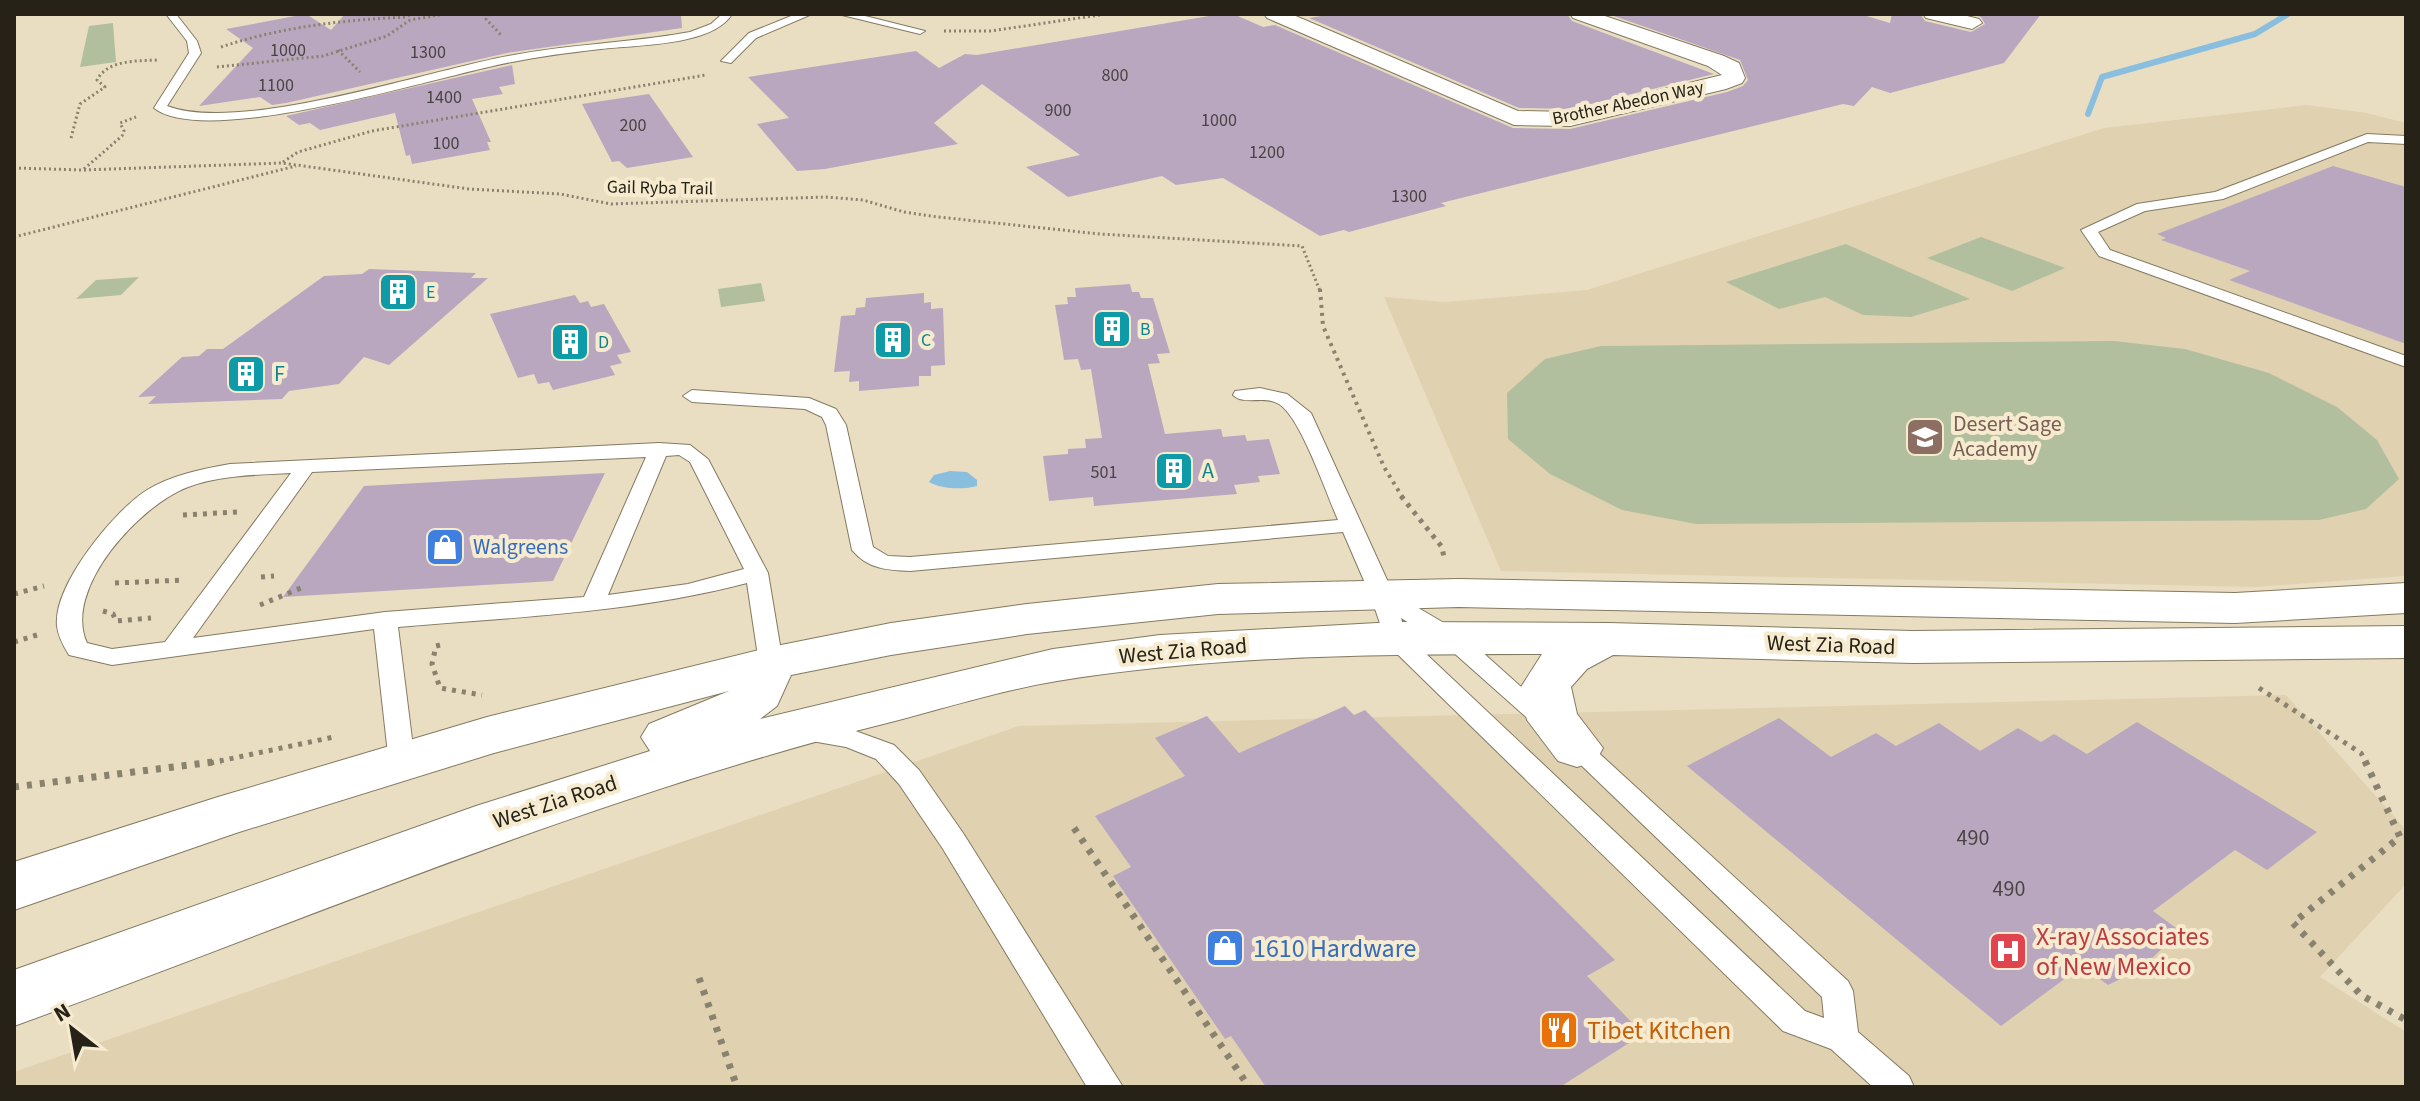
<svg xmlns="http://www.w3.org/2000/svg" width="2420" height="1101" font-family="'Source Sans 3',sans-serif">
	<rect width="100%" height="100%" fill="#e9dec2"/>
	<path fill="#e0d2b0" d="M2307 105 2367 113 2406 123V576L2255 587 1501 571 1384 297 1445 302 1587 290 2104 128Z
		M2286 695 2406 830V884L2320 977 2406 1032V1087H14V1072L1019 726Z"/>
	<path fill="#b1bf9e" d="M113 23 116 62 80 67 89 26Z
		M1981 237 2065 268 2012 291 1927 258Z
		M1846 244 1970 299 1911 317 1863 315 1825 297 1779 309 1726 282Z
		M139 277 121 295 76 299 96 280Z
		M761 283 765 301 721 307 718 289Z
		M2114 341 2185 349 2269 373 2337 407 2377 440 2399 479 2366 509 2319 520 1696 524 1622 510 1550 474 1508 439 1507 393 1545 359 1601 346Z"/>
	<path fill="#8abedf" d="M950 471 967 472 977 480V486C963 490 941 489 929 482L934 475Z"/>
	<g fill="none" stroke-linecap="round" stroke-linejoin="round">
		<path stroke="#8abedf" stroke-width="6" d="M2088 114 2102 77 2255 34 2288 14"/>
	</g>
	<path fill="#b9a7bf" d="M306 14 331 30 345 14H681L682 28 507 53 286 103 272 105 260 97 199 106 253 48 226 29Z
		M1221 14H1233L1263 27 1275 25 1513 128 1570 129 1727 92 1743 86 1748 80 1740 60 1608 14H1860L1890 23 1892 14H1920L1925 21 1971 32 1985 24 1981 17 1971 14H2041L2004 63 1890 93 1872 87 1854 106 1843 104 1441 203 1446 206 1349 232 1344 230 1320 236 1223 178 1176 185 1162 176 1068 197 1026 167 1080 155 982 84 934 123 958 144 825 169 797 171 757 124 789 118 748 77 916 51 939 68 965 54 977 55Z
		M1333 14H1567L1572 21 1714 74 1570 109 1519 108 1309 18Z
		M512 65 515 84 499 87 503 94 472 99 491 142H487L490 150 412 164 410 155 406 156 395 113 320 130 310 123 299 125 286 116Z
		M649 94 693 157 627 168 619 161 612 162 582 104Z
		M2333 166 2406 187V344L2229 280 2250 271 2161 240 2166 238 2157 234Z
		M369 269 476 273 471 278H488L389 365 364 357 339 384 289 391 282 399 148 404 156 396 138 397 182 357 199 356 207 349H223L324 276 362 274Z
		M1130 284 1132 292H1139L1141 298H1153L1170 353 1157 354 1160 363 1148 364 1165 434 1221 429 1223 437 1245 435 1247 441 1269 439 1280 474 1258 476 1260 482 1234 485 1237 494 1094 506 1093 497 1049 501 1043 456 1068 454V449L1086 448 1085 439 1102 438 1091 369 1081 370 1078 359 1064 360 1055 305 1068 304 1067 297H1076L1075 288Z
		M924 293V303L931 302V309L943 308 945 365 931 366V376H919V386L859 391V381L849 382 850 371 834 372 841 316 855 315 856 308 865 307 866 298Z
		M575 295 580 303 588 301 591 307 604 304 631 352 617 355 622 363 610 366 615 375 553 390 549 382 538 384 534 374 518 378 490 314Z
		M605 473 553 581 283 597 364 486Z
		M1345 706 1354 715 1365 710 1615 960 1587 976 1643 1034 1560 1087H1266L1231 1036 1225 1039 1113 876 1131 867 1095 816 1185 776 1155 738 1207 716 1239 753Z
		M1779 718 1831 757 1876 733 1896 746 1939 723 1980 751 2018 728 2041 742 2054 734 2087 754 2137 722 2317 832 2267 870 2235 850 2153 911 2180 931 2141 969 2108 985 2082 966 2001 1026 1687 766Z"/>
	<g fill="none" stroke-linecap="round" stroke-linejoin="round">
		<g stroke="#847a61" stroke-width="2">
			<path id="service" d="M166 14H176L197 41 201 53 167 106C241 134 427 71 508 56 568 44 630 43 690 32L711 24 722 14H732C713 46 636 45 601 49 565 53 528 58 493 66 428 80 204 148 154 108L189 53 187 41Z
				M796 14H812L756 38 731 63 721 61 749 33Z
				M838 14H857L925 31 920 34Z
				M2367 134 2406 136V144L2368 142 2223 199 2145 211 2098 232 2110 250 2406 356V367L2099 256 2081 230 2137 204 2215 192Z
				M1260 388 1287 394 1311 413 1393 593 1461 633 1557 719 1553 725 1544 728 1535 725 1445 645 1401 618 1406 635 1805 1011 1824 1018 1822 997 1557 742 1561 735 1570 733 1579 735 1848 981 1853 991 1858 1032 1909 1076 1914 1087H1873L1831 1049 1783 1031 1387 644 1371 597 1343 532 910 571C887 570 868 569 852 550L826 425 822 417 805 409 692 402 683 396 692 390 809 398 836 409 846 425 873 547 888 556 910 557 1338 520C1326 493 1301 418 1279 404 1265 395 1244 406 1233 395L1235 391Z
				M659 443 690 445 708 459 768 573 783 663 780 669H762L759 663 747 583C633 613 515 617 398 627L415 763 411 770 402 773 393 770 389 763 374 629 112 665 69 655C64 647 58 636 57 626 53 585 114 511 147 490 172 475 202 469 230 464ZM679 455 690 462 744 569 688 584 608 595 666 456ZM646 457 584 597 385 612 193 638 312 472ZM291 473 165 642 112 649 87 643C62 589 140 505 188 487 221 475 256 475 291 473Z
				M809 723 850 729 894 745 919 770 963 833 1123 1087H1087L943 849 899 784 876 759 846 747 800 739 796 732 800 725Z"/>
		</g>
		<g stroke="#847a61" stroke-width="2">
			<path id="minor" d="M1264 14H1291L1518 111 1570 112 1722 75 1708 66 1573 18 1570 14H1599L1724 56 1739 63 1745 78 1742 83 1726 89 1570 126 1514 125 1267 18Z
				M1923 14H1959L1979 19 1982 23 1972 29 1926 18Z"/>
		</g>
		<g stroke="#847a61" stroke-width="2">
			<path id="tertiary" d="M1459 579 2235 593 2406 583V613L2235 623 1459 607 1218 614 1027 634 891 655 791 675 777 706 760 719 1053 649 1160 635 1395 622 1609 623 1913 631 2406 626V658L1913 663 1613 655 1587 669 1571 687 1577 714 1603 748 1596 761 1577 767 1558 761 1527 720 1521 687 1542 654C1381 654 1217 655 1057 681 1003 690 948 707 895 721 592 796 307 920 14 1026V970L476 806 650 751 641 737 649 724 729 691 494 753 236 833 14 910V862L218 797 487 717 771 647 891 623 1027 604 1218 584Z"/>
		</g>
		<path stroke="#89826f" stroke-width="3" stroke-dasharray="2 3" stroke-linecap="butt" d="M489 14 486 19 502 36
			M944 31H991L1106 14
			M221 47C281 27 343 20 406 17L411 14
			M338 50 360 72
			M217 67 323 56 387 36 410 20 445 14
			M71 138 80 104 105 87 97 80C108 59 139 61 159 60
			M283 162 298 152 372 131 706 75
			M14 168 83 170 282 163 469 189 560 194 611 204 826 197 863 200 904 212 938 217 1100 234 1302 246 1320 291
			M84 169 122 136 124 131 120 123 136 117
			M14 237 296 166"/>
		<path stroke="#89826f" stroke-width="4" stroke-dasharray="3 5" stroke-linecap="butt" d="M1320 289 1323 326 1384 467 1403 498"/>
		<path stroke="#89826f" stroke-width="5" stroke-dasharray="4 6" stroke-linecap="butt" d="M1401 496 1442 547 1444 558
			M183 515 237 512
			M261 577 274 576
			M115 583 184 580
			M14 594 44 586
			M260 605 301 588
			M103 611 113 614 116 621 151 618
			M14 642 37 635
			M440 645 436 646 432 664 440 688 482 695
			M2259 688 2361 753 2366 763
			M210 763 334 737"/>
		<path stroke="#89826f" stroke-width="7" stroke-dasharray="5 8" stroke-linecap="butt" d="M2365 761 2400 837 2293 923 2361 995 2406 1020
			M14 787 221 761
			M1074 828 1249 1087
			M699 978 737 1087"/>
		<use href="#service" fill="#fff" fill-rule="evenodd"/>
		<use href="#minor" fill="#fff" fill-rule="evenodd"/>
		<use href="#tertiary" fill="#fff" fill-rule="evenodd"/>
	</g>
	<defs>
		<g id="building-square" transform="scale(2)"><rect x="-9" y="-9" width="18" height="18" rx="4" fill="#0f9aa8" stroke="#f6ebcf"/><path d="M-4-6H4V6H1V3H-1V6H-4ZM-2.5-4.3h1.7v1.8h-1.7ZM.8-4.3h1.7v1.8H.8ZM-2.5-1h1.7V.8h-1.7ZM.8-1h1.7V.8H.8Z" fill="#fff"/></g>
		<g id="school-square" transform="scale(2)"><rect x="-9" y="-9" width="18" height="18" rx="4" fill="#8d6e63" stroke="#f6ebcf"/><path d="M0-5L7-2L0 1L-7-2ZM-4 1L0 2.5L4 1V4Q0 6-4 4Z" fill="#fff"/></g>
		<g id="shop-square" transform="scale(2)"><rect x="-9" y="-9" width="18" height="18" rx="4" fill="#3f7fe0" stroke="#f6ebcf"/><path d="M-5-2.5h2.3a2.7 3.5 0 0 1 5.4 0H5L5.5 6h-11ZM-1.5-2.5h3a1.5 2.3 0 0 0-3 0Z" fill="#fff"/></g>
		<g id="hospital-square" transform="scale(2)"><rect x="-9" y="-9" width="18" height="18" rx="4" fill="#e0444e" stroke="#f6ebcf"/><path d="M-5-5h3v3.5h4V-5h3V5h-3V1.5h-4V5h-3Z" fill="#fff"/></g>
		<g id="restaurant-square" transform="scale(2)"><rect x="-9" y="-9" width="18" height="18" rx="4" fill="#e8710a" stroke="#f6ebcf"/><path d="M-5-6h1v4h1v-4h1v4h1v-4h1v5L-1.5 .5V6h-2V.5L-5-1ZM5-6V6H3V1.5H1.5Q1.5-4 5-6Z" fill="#fff"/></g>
	</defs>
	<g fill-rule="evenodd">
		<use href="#building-square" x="398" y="292"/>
		<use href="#building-square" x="1112" y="329"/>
		<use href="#building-square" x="893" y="340"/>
		<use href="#building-square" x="570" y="342"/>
		<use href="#building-square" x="246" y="374"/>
		<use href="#school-square" x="1925" y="437"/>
		<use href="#building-square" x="1174" y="471"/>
		<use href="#shop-square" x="445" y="547"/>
		<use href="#shop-square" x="1225" y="948"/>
		<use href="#hospital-square" x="2008" y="951"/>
		<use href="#restaurant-square" x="1559" y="1030"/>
	</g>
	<g text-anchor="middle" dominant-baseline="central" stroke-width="8" stroke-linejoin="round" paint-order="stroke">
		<g font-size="18" fill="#4b4342">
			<text x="288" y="50">1000</text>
			<text x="428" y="52">1300</text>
			<text x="1115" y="75">800</text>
			<text x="276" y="85">1100</text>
			<text x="444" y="97">1400</text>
			<text x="1058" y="110">900</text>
			<text x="1219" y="120">1000</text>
			<text x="633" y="125">200</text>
			<text x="446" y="143">100</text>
			<text x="1267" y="152">1200</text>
			<text x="1409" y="196">1300</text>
			<text x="1104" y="472">501</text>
		</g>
		<g font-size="18" fill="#262218" stroke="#f6ebcf">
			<text transform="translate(1628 103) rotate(-12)">Brother Abedon Way</text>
			<text transform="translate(660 188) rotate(1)">Gail Ryba Trail</text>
		</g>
		<g font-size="18" fill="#0d838f" stroke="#f6ebcf" text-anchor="start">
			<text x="426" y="292">E</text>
			<text x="1140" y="329">B</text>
			<text x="921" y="340">C</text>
			<text x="598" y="342">D</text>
		</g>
		<g font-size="22" fill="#0d838f" stroke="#f6ebcf" text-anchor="start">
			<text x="274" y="374">F</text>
			<text x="1202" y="471">A</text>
		</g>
		<g font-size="22" fill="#785e54" stroke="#f6ebcf" text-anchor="start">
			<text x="1953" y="424">Desert Sage<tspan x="1953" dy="25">Academy</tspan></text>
		</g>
		<g font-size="22" fill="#366cbe" stroke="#f6ebcf" text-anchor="start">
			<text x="473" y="547">Walgreens</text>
		</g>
		<g font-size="22" fill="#262218" stroke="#f6ebcf">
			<text transform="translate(1831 645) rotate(2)">West Zia Road</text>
			<text transform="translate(1183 651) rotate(-5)">West Zia Road</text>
			<text transform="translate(555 802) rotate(-18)">West Zia Road</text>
		</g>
		<g font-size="22" fill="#4b4342">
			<text x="1973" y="838">490</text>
			<text x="2009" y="889">490</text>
		</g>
		<g font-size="26" fill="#be3a42" stroke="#f6ebcf" text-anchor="start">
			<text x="2036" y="936">X-ray Associates<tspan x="2036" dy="30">of New Mexico</tspan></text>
		</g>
		<g font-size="26" fill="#366cbe" stroke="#f6ebcf" text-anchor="start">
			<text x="1253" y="948">1610 Hardware</text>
		</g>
		<g font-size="26" fill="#c56008" stroke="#f6ebcf" text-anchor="start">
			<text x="1587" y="1030">Tibet Kitchen</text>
		</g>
	</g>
	<rect width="2420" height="1101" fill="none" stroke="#262218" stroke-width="32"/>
	<g transform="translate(72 1029) rotate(329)" stroke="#f6ebcf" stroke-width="6" paint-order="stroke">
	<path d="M0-6L14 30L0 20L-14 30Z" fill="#262218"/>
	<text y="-12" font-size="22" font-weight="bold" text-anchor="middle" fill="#262218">N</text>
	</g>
</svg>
